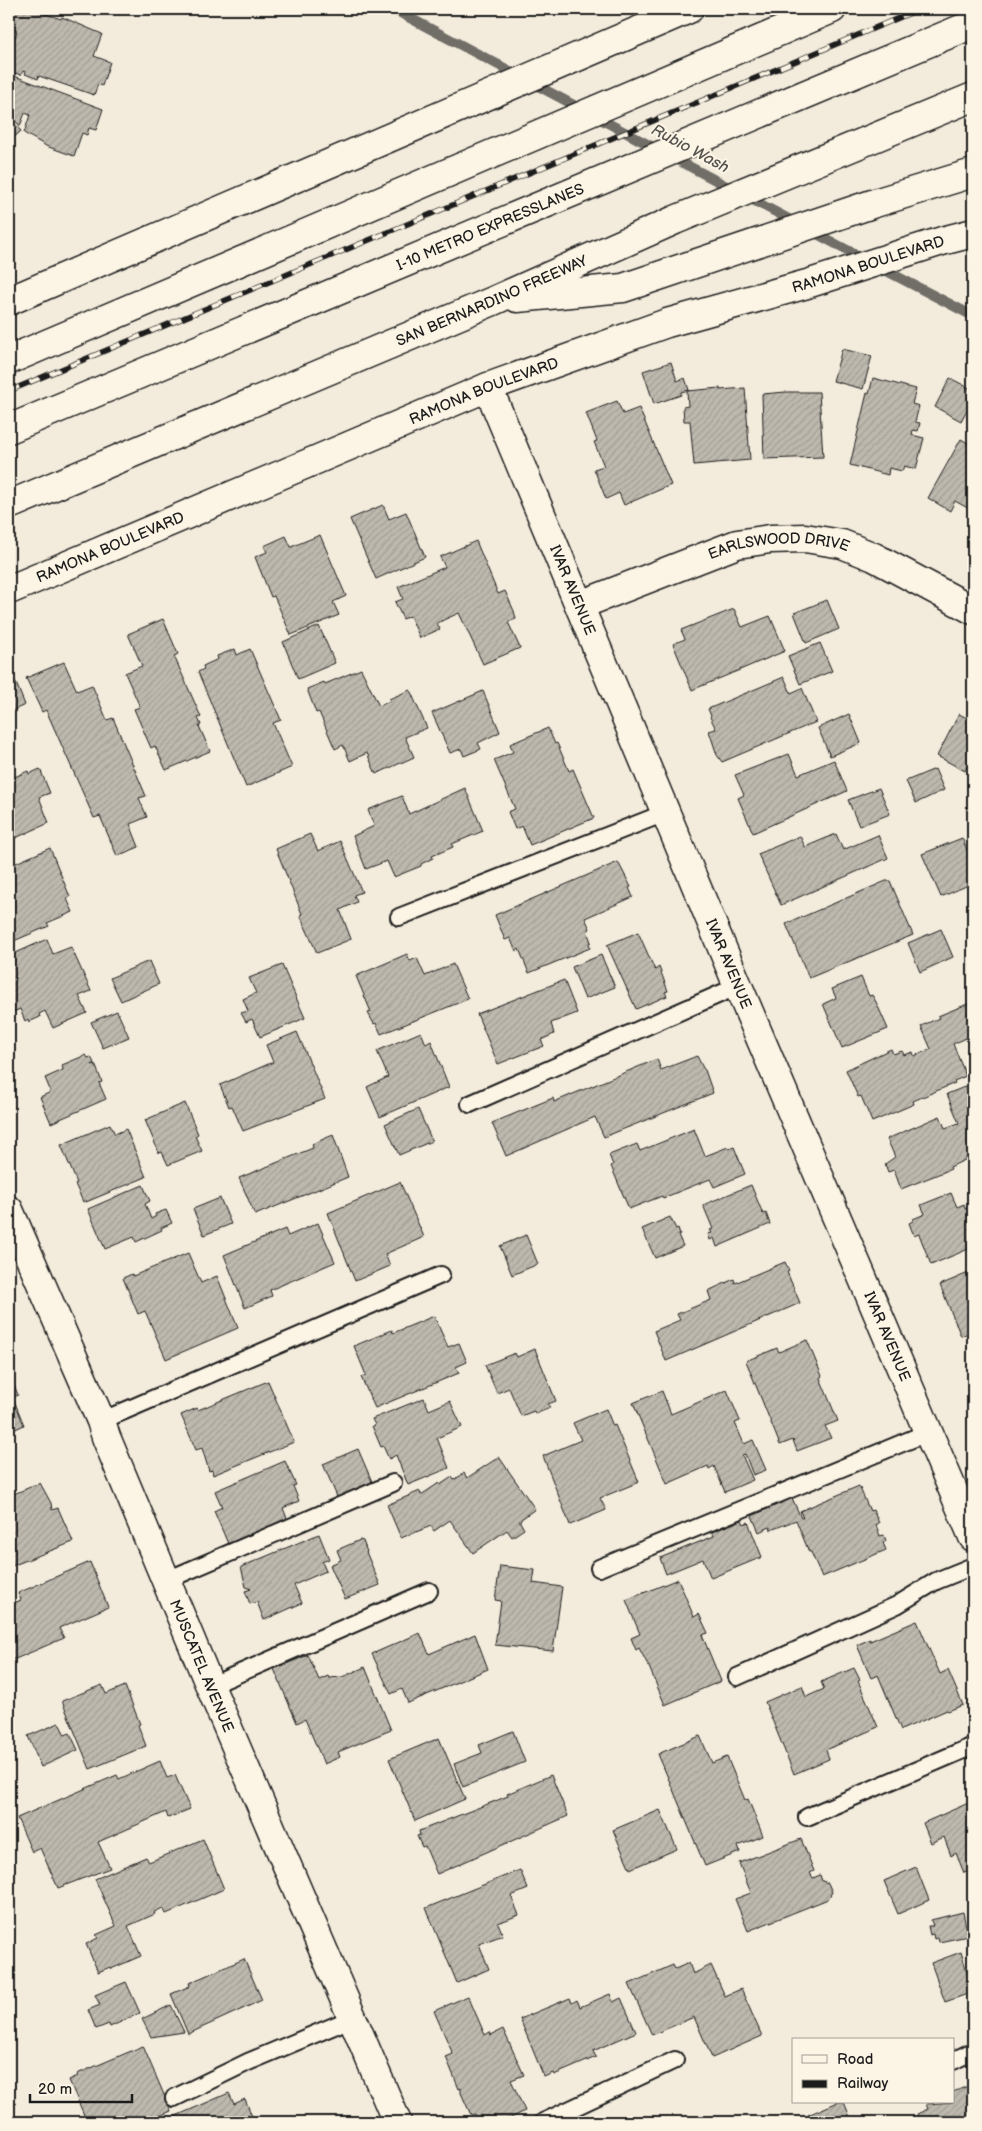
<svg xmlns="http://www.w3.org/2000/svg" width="982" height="2131" font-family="'Balsamiq Sans',sans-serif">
	<defs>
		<pattern id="building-hatch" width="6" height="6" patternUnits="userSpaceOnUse" patternTransform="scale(1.25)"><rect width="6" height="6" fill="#beb9ae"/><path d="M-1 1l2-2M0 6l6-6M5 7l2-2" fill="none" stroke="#a39e95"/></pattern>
	</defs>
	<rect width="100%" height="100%" fill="#f3ecdd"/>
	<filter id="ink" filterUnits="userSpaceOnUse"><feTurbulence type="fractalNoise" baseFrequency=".02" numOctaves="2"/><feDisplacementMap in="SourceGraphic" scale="10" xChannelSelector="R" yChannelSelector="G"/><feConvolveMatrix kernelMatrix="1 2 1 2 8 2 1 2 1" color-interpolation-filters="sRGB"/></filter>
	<g filter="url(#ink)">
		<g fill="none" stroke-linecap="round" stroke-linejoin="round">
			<path stroke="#716e68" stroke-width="10" d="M393 9 866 260
				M879 267 973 316"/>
		</g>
		<path fill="url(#building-hatch)" stroke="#1c1c1c" d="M9 9H45L43 13 61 19 62 17 102 34 94 56 110 62 102 86 98 84 94 95 39 76 38 79 25 74 26 72 23 71 21 75 9 71V55L17 31 9 28Z
			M9 74 103 109 96 130 89 128 87 135 82 133 74 156 46 146 24 133 30 115 25 113 20 126 9 114Z
			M9 118 21 131 9 142Z
			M842 349 872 356 863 389 833 381Z
			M671 362 677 381 685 378 689 390 681 392V395L654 404 643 371Z
			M873 378 916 389 912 404 919 406 915 422 920 423 918 431 913 430 912 435 924 438 916 469 904 466 902 471 889 468 888 475 850 465 867 393 869 394Z
			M950 378 973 390V398L961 421 935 407Z
			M720 388V390L745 388 750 460 694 465 690 421H684L683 407 688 406 687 391Z
			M786 392H819L823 457 764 459 762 394Z
			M617 401 623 414 639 408 671 485 624 505 619 493 606 499 594 469 604 466 594 442 597 441 586 413Z
			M961 439 973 446V511L955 501 950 511 928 498Z
			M383 505 389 519 406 512 425 557 376 579 350 519Z
			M320 535 346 596 333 602 339 615 291 635 274 596 271 597 255 557 267 552 264 546 286 536 291 547Z
			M476 541 498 594 505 591 514 611 516 619 508 622 520 648 483 664 459 613 437 623 440 629 420 638 410 616 403 619 395 602 403 599 398 587 445 567 440 557Z
			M827 600 839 629 806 643 794 613Z
			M734 609 742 627 770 616 785 651 692 690 673 644 685 639 681 630Z
			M163 619 178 654 174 656 201 717 198 718 201 725 199 726 210 751 166 770 155 746 151 748 134 709 140 707 125 673 142 666 128 634Z
			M319 626 335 663 298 679 283 642Z
			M820 643 832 671 800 684 788 656Z
			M235 649 237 655 250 649 281 720 273 723 292 767 246 787 198 672 204 669 203 666 218 659 217 656Z
			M64 662 77 691 92 685 107 720 113 718 146 796 139 798 147 817 130 824 139 847 117 856 100 816 94 818 46 710 42 712 26 678Z
			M361 669 379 706 390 701 389 699 410 690 427 728 405 737 414 757 376 774 367 753 350 761 343 745 335 749 319 712 316 713 307 689 324 682 325 684Z
			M12 673 25 705 9 712V675Z
			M784 677 791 693 802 688 816 722 722 762 717 755 709 731 716 729 710 717 711 716 708 709Z
			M483 691 500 732 478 743 481 749 464 756 461 749 450 753 432 713Z
			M849 714 861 743 830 756 818 728Z
			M959 714 973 721V754L965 771 937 756Z
			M548 728 555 744 557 743 569 771 573 769 594 818 530 845 522 826 515 829 508 812 515 809 494 760 513 752 510 744Z
			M789 754 798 775 834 760 847 791 753 833 738 798 744 795 735 775Z
			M40 769 50 793 39 797 49 823 11 840 9 835V777L10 779 28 771 29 774Z
			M935 769 944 790 916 803 906 781Z
			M465 788 483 831 452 844 453 847 432 856 433 858 421 864V866L394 877 387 861 366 869 353 836 374 826 368 810 402 796 409 814Z
			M879 788 890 814 859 826 848 800Z
			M310 834 318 851 340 841 362 892 354 895 357 902 340 910 351 939 317 953 300 915 302 914 276 849Z
			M836 834 843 850 878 835 888 858 781 905 758 854 800 836 805 847Z
			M962 838 973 864V883L941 897 922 854Z
			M50 848 70 897 67 899 73 912 47 923 49 926 9 943V866Z
			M618 862 631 887 629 888 633 897 585 918 590 929 587 931 591 942 589 943 590 948 529 973 519 949 516 951 510 938 505 940 495 915Z
			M886 881H890L913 935 809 978 786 924Z
			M941 929 953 957 920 972 908 943Z
			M638 932 655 970 659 967 668 991 665 992 667 996 636 1009 607 945Z
			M47 939 53 954 71 947 91 991 79 996 87 1013 53 1028 45 1011 39 1014 40 1017 29 1022 28 1019 25 1021 20 1009 9 1014V956Z
			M407 954 410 961 417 958 425 976 453 964 468 999 381 1034 376 1023 374 1024 368 1013 371 1012 356 976Z
			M601 955 615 987 585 999 572 967Z
			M149 961 159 984 121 1001 110 978Z
			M282 965 305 1018 260 1037 252 1019 246 1022 241 1013 248 1011 243 999 256 993 249 978Z
			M861 977 869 996 872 995 876 1002 888 1029 842 1048 823 1004 836 998 832 989Z
			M564 980 577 1013 551 1023 554 1034 541 1040 544 1046 498 1064 477 1014Z
			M970 1003 972 1007H973V1035L953 1044 966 1076 954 1081 955 1083 913 1101 914 1104 872 1122 861 1096 858 1097 846 1070 891 1049 893 1054 902 1051 904 1055 913 1052 914 1056 931 1049 921 1026 939 1018 938 1016Z
			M117 1011 129 1037 103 1048 91 1022Z
			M297 1032 325 1099 243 1131 232 1106 229 1107 220 1085 273 1062 266 1045Z
			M421 1032 426 1044 431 1041 449 1087 380 1117 367 1087 388 1077 377 1051Z
			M86 1055 88 1058 91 1057 94 1063 92 1065 95 1064 102 1082 99 1083 106 1099 51 1123 40 1097 51 1092 45 1078 63 1070 62 1065Z
			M697 1056 703 1068 705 1070 713 1093 604 1137 595 1117 506 1156 492 1123 553 1098 554 1102 657 1059 661 1070Z
			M967 1086V1088L973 1086V1163L971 1157 950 1167 951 1169 901 1189 894 1170 888 1172 885 1164 895 1157 887 1139 940 1116 945 1128 959 1123 947 1094Z
			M185 1103 198 1134 195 1136 202 1151 168 1165 162 1152 159 1153 145 1120Z
			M418 1109 432 1141 399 1155 385 1124Z
			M110 1124 115 1134 126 1129 146 1177 86 1202V1200L83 1202 75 1184 77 1183 61 1145Z
			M694 1129 705 1156 728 1147 729 1149 734 1147 745 1174 714 1187 710 1179 663 1198 662 1196 629 1209 611 1166 613 1165 609 1155 637 1144 640 1151Z
			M333 1135 348 1177 255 1215 239 1178 313 1148 312 1144Z
			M400 1182 424 1237 385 1254 390 1266 355 1281 328 1213Z
			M143 1185 150 1201 145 1204 151 1219 156 1216 155 1214 166 1210 172 1223 161 1228 162 1230 136 1242 134 1237 105 1249 88 1209Z
			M751 1185 763 1214 766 1213 770 1224 717 1247 714 1238 710 1240 708 1234 712 1233 710 1230 713 1229 703 1205Z
			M951 1193 957 1207 964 1204 965 1209 973 1205V1247L931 1265 919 1234 914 1236 909 1223 913 1221V1219L925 1214 921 1205Z
			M220 1198 231 1224 204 1235 193 1209Z
			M670 1217 676 1229 678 1228 680 1234 678 1235 683 1246 655 1258 642 1229Z
			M318 1223 335 1262 270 1290 272 1296 245 1308 224 1255 285 1229 288 1236Z
			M526 1235 538 1264 512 1275 500 1246Z
			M188 1253 201 1283 217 1276 238 1328 166 1359 145 1311 138 1314 123 1278 132 1274 133 1276Z
			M785 1262 789 1271 787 1272 800 1303 666 1361 654 1331 680 1320 677 1314 711 1300 708 1291 734 1279 735 1283Z
			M973 1271V1331L961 1336 940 1285Z
			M434 1316 448 1347 459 1343 467 1362 456 1367 459 1373 375 1408 361 1377 366 1375 354 1346 392 1330 393 1333Z
			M807 1340 822 1376 820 1378 838 1421 825 1426 831 1438 797 1451 793 1440 780 1445 746 1361 777 1348 779 1352Z
			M535 1349 556 1401 548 1404 550 1408 535 1414 534 1411 521 1416 509 1388 497 1393 485 1365 515 1353 517 1357Z
			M9 1372 18 1395 13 1398 24 1425 9 1432Z
			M268 1381 294 1442 213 1475 212 1470 209 1471 202 1448 196 1450 181 1415 197 1408 198 1410Z
			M727 1390 740 1421 735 1423 744 1444 753 1440 766 1470 753 1475 745 1454 742 1455 753 1480 725 1492 714 1466 709 1469 708 1466 667 1484 633 1403 662 1391 671 1414Z
			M424 1398 429 1410 450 1401 462 1427 437 1438 449 1468 408 1485 396 1455 389 1459 383 1446 381 1447 372 1426 375 1425 372 1419Z
			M606 1409 613 1426 615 1425 639 1482 600 1498 606 1510 570 1525 543 1456 581 1440 573 1423Z
			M358 1449 373 1484 338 1499 323 1464Z
			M499 1457 535 1509 520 1520V1522L524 1529 512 1537 507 1530 473 1553 450 1520 434 1531 431 1526 401 1538 387 1505 420 1491 421 1495 439 1483 440 1485 452 1477 454 1480 464 1473 467 1478Z
			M285 1461 296 1485 293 1486 299 1501 283 1508 288 1521 229 1546 214 1511 222 1507 215 1491Z
			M40 1483 51 1503 52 1510 58 1508 73 1542 9 1567V1496Z
			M859 1486 870 1511 873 1510 879 1523 876 1525 880 1536 884 1535 886 1541 883 1543 886 1550 822 1577 811 1552H809L796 1520 771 1530 770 1527 759 1532 752 1516 792 1498 801 1518H803L800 1511Z
			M742 1520 744 1524 748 1522 762 1557 711 1578 703 1559 666 1574 660 1558 714 1536 712 1532Z
			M319 1534 329 1559 322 1562 326 1571 294 1585 302 1603 264 1620 257 1602 250 1604 245 1591 251 1589 246 1587 241 1567Z
			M360 1540 363 1541 367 1552H366L380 1585 345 1599 330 1565 341 1560 337 1550Z
			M90 1562 108 1607 59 1628 64 1638 13 1660 9 1652V1605L21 1600 18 1593Z
			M500 1566 535 1570 533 1583 562 1587 553 1651 495 1645 501 1601 495 1600Z
			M678 1579 694 1617 699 1614 708 1633 702 1635 721 1681 665 1705 649 1667 639 1648 636 1650 631 1638 640 1634 626 1600Z
			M917 1621 940 1674 948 1670 963 1705 948 1711 947 1710 901 1730 878 1675 871 1678 857 1645 870 1639V1641Z
			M420 1633 429 1654 475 1634 488 1669 408 1703 402 1689 391 1694 372 1654Z
			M308 1655 319 1680 328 1676 329 1678 342 1677 365 1667 391 1730 338 1752 340 1757 324 1764 305 1719 297 1723 274 1669Z
			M854 1668 860 1680 858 1681 878 1727 826 1750 829 1759 794 1774 765 1702 802 1686 806 1697 824 1689 821 1682Z
			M102 1685 106 1694 125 1686 140 1724 138 1725 146 1746 90 1769 62 1701Z
			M59 1723 65 1735 70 1733 78 1750 41 1767 28 1736Z
			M513 1731 525 1762 463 1787 454 1764 482 1753 479 1745Z
			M700 1736 712 1763 727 1757 745 1800 748 1799 763 1836 738 1846 740 1852 705 1866 658 1754Z
			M439 1738 465 1799 415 1821 389 1759Z
			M160 1761 167 1778 175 1775 190 1809 168 1818 166 1812 98 1842 110 1868 58 1888 40 1848 32 1852 17 1818 117 1775 119 1779Z
			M551 1775 568 1816 437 1874 425 1846 422 1847 417 1836 420 1835 419 1831 508 1796 507 1794Z
			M973 1801V1870L964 1873 956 1853 951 1856 944 1837 931 1843 923 1823Z
			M660 1810 677 1849 630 1869 613 1830Z
			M203 1839 224 1889 166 1914 163 1908 154 1912 155 1914 128 1926 141 1956 111 1969 110 1967 98 1972 86 1944 98 1938 96 1935 116 1926 95 1879 146 1857 149 1862Z
			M801 1839 814 1871 810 1873 813 1878 820 1875 822 1881 828 1883 832 1892 828 1899 748 1931 735 1899 751 1893 739 1863Z
			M916 1867 929 1900 898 1914 884 1881Z
			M520 1870 528 1889 511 1896 519 1915 498 1923 503 1935 479 1944 489 1969 457 1983 426 1908Z
			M963 1912 968 1936 939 1942 938 1938 934 1939 933 1934 930 1935 928 1926H933L931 1920Z
			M961 1952 973 1992 945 2002 931 1963Z
			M244 1959 262 2000 188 2034 171 1994 190 1986 189 1983Z
			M689 1963 693 1974 711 1965 725 1996 741 1989 762 2036 712 2058 694 2017 652 2035 629 1984 673 1965 675 1969Z
			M126 1982 140 2013 110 2027 109 2024 96 2029 88 2010 100 2005 95 1995Z
			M610 1994 613 2002 621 1998 636 2032 593 2051 596 2057 554 2075 553 2073 544 2077 520 2019 570 1998 572 2003 577 2000 580 2007Z
			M468 1996 485 2035 490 2032 491 2035 503 2029 524 2075 511 2080 525 2111 505 2121V2122H479L475 2114 471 2115 461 2093V2088L459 2089 446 2057 453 2054 434 2011Z
			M171 2005 184 2032 151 2037 142 2019Z
			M143 2046 171 2111 146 2122H87L69 2080 78 2076 77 2074Z
			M973 2084V2122H921L917 2114 928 2109 926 2104 953 2102V2092Z
			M229 2093 234 2104 245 2099 253 2119 244 2122H162Z
			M838 2102H844L852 2122H811L808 2115Z"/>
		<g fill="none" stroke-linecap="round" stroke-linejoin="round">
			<g stroke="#1c1c1c" stroke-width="20">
				<path id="lane" d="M399 917 665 813
					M470 1104 738 986
					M101 1421 441 1275
					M599 1568 929 1432
					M167 1580 393 1483
					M737 1677 897 1605 936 1581 973 1566
					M210 1686 429 1591
					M807 1817 973 1746
					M953 2061 973 2051
					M174 2098 248 2062 353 2018
					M543 2122 675 2060"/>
			</g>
			<g stroke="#1c1c1c" stroke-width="31">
				<g id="street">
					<path id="s1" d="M488 387 738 986 973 1537"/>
					<path id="s2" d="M580 605 737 544 770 539 805 538 842 544 874 557 973 610"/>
					<path id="s3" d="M9 1210 101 1421 106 1437 210 1686 397 2122"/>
				</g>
			</g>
			<g stroke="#1c1c1c" stroke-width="31">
				<g id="secondary">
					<path id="s4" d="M9 590 488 387 667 323 807 284 942 241 973 233"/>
				</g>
			</g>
			<g stroke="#1c1c1c" stroke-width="31">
				<g id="highway">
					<path d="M517 298 623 288 875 203 973 173"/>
					<path d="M9 301 689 9"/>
					<path d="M9 360 832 9"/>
					<path id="s5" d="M9 429 973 24"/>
					<path id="s6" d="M9 505 493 301 675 220 973 97"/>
				</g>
			</g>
			<use href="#lane" stroke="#fcf5e5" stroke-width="16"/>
			<use href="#street" stroke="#fcf5e5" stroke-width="28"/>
			<use href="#secondary" stroke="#fcf5e5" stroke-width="28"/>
			<use href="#highway" stroke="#fcf5e5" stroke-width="28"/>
			<g stroke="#1c1c1c" stroke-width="5.5">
				<path id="rail" d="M9 391 920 9"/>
			</g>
			<use href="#rail" stroke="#fcf5e5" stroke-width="4" stroke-dasharray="11" stroke-linecap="butt"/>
		</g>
	</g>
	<g text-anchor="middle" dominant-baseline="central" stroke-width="4" stroke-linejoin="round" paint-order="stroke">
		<g font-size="15" fill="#1c1c1c" stroke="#fcf5e5">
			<text stroke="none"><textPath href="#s5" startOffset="522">I-10 METRO EXPRESSLANES</textPath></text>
			<text stroke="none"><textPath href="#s4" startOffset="920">RAMONA BOULEVARD</textPath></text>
			<text stroke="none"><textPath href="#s6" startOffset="524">SAN BERNARDINO FREEWAY</textPath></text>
			<text stroke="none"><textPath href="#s4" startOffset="515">RAMONA BOULEVARD</textPath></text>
			<text stroke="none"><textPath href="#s4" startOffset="110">RAMONA BOULEVARD</textPath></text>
			<text stroke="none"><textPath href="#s2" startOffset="210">EARLSWOOD DRIVE</textPath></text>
			<text stroke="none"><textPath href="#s1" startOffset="220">IVAR AVENUE</textPath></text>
			<text stroke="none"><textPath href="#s1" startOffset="625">IVAR AVENUE</textPath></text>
			<text stroke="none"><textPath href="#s1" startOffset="1030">IVAR AVENUE</textPath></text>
			<text stroke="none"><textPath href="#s3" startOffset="495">MUSCATEL AVENUE</textPath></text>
		</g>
		<g font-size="16" font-style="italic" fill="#55534f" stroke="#fcf5e5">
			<text transform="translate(690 149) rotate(28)">Rubio Wash</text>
		</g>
	</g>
	<rect width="982" height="2131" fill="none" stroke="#fcf5e5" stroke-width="30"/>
	<rect x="15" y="15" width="952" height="2101" fill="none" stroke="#1c1c1c" stroke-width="2" filter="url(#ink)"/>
	<rect x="792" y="2038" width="162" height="65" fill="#fcf5e5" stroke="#a29e95"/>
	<rect x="802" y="2055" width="25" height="8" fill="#fcf5e5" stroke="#a29e95"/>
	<text x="837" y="2064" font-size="15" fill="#1c1c1c">Road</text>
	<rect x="802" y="2080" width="25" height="8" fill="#1c1c1c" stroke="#a29e95"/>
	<text x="837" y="2088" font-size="15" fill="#1c1c1c">Railway</text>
	<path d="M30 2094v8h102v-8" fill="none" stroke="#1c1c1c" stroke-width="2.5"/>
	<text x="38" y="2094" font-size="15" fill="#1c1c1c" stroke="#fcf5e5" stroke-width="4" paint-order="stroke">20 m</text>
</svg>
